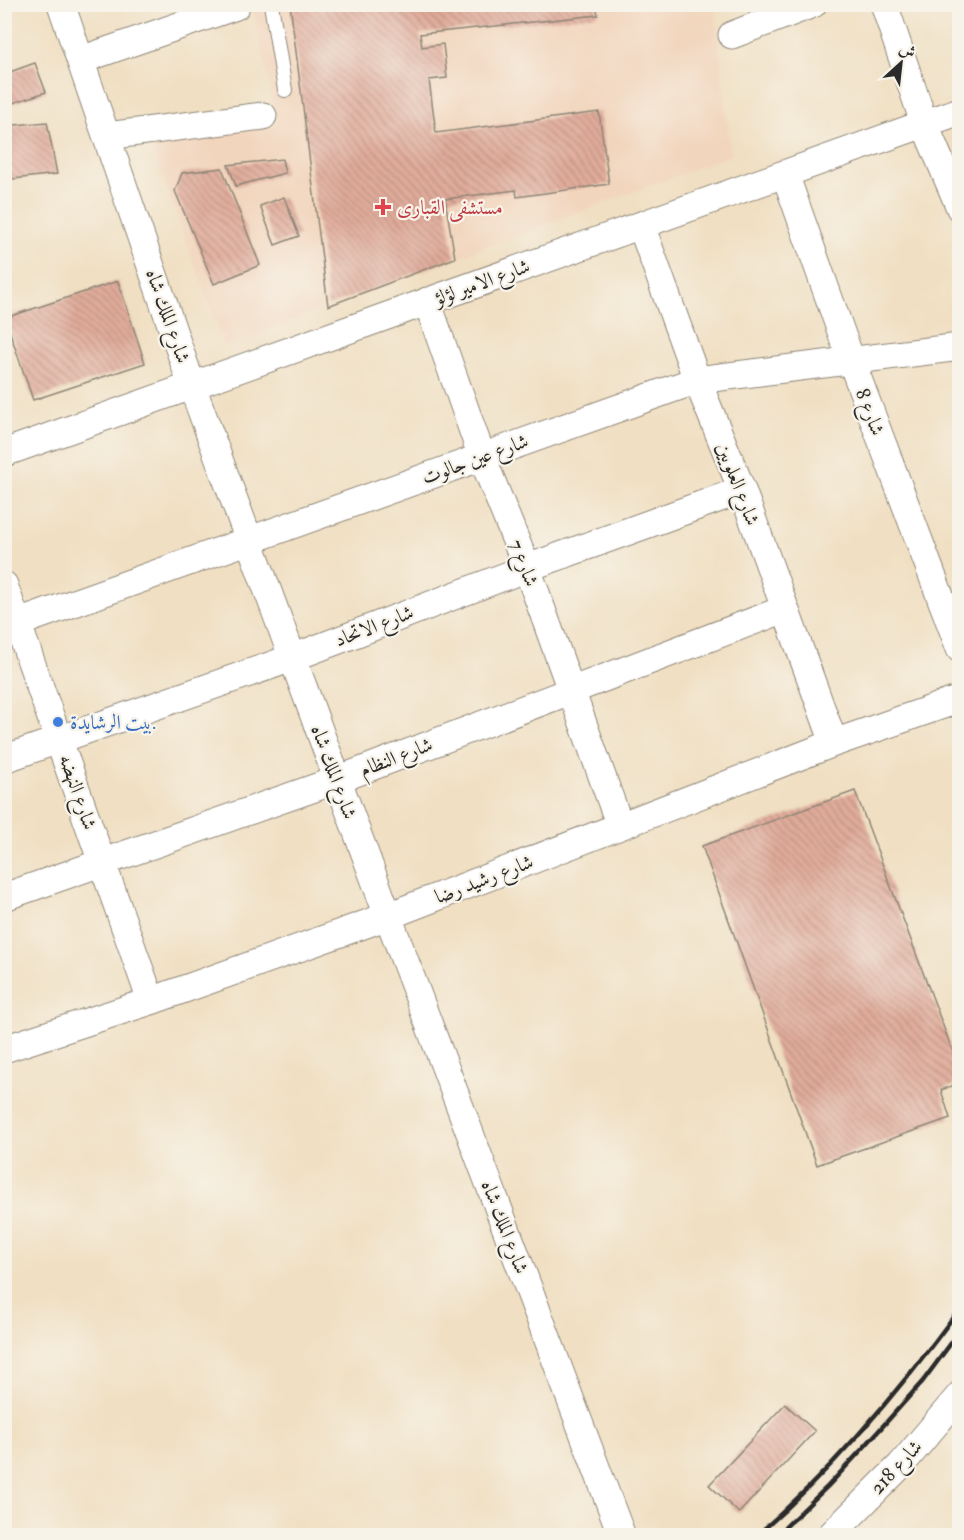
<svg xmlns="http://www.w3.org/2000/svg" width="964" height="1540" font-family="'IM FELL Double Pica',Amiri,serif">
	<defs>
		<pattern id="building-back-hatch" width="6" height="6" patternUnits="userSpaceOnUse" patternTransform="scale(1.5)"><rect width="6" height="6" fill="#e1ac9b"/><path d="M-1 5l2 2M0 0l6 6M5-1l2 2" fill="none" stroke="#b78c7f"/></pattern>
	</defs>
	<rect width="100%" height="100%" fill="#f7f3e8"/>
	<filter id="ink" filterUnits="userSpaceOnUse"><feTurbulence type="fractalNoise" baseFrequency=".0167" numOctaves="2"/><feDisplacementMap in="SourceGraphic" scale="12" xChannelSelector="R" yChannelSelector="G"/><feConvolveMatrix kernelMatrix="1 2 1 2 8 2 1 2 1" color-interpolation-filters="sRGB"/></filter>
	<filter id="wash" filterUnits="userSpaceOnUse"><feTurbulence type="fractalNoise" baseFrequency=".008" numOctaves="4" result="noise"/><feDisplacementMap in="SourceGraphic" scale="24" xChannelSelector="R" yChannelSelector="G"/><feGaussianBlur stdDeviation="1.35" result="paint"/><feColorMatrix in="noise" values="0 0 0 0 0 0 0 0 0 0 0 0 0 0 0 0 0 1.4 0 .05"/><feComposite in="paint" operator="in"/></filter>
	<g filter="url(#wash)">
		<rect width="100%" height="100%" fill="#f0dfc2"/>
		<path fill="#f2d5bd" d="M252 5H715L731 155 328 306 225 347 151 146 277 124Z"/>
		<g id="blocks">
			<path fill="url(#building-back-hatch)" d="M290 4H596L598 15 420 34 422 47 443 44 447 78 429 80 436 133 599 112 609 184 517 197 516 190 445 199 455 258 328 306Z
				M35 63 46 92 4 106V74Z
				M47 122 57 174 4 180V126Z
				M282 159 285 173 236 186 228 165Z
				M222 168 260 265 214 284 175 191 182 173Z
				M284 197 299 236 275 245 260 206Z
				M118 281 145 363 33 400 5 318Z
				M855 791 960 1071V1083L941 1090 950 1118 817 1165 702 846Z
				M785 1404 815 1431 739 1513 709 1485Z"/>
		</g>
	</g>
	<g filter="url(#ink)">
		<use href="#blocks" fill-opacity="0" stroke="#8e8576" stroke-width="1.5"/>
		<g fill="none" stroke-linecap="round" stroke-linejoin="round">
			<g stroke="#8e8576" stroke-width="16">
				<path id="lane" d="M271 4 285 90"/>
			</g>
			<g stroke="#8e8576" stroke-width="29">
				<path id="street" d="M61 4 192 386 388 916 622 1536
					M884 4 924 123 960 208
					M732 35 813 4
					M81 60 236 6
					M107 136 263 116
					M785 174 851 360 960 649
					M641 225 697 380 742 490 834 743
					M427 301 482 457 527 568 620 826
					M4 453 960 111
					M4 585 151 1001
					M4 628 697 380 960 347
					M4 759 292 658 527 568 742 490
					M4 897 337 780 785 609
					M4 1049 151 1001 388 916 834 743 960 699
					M830 1536 901 1465 960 1395"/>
			</g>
			<use href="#lane" stroke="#fff" stroke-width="14"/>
			<use href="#street" stroke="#fff" stroke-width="27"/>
			<path stroke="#2b2b2b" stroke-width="4.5" d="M756 1536C833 1470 900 1390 960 1308
				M776 1536 828 1486 866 1445 923 1381 960 1331"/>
		</g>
	</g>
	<path fill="#e0444e" stroke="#f7f3e8" stroke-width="2" d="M380 198h6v6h6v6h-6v6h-6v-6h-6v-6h6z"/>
	<circle fill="#3f7fe0" stroke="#f7f3e8" stroke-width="2" cx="58" cy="722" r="6"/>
	<g text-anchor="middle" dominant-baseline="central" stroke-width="4.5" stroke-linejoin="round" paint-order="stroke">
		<g font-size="20" fill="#be3a42" stroke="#f7f3e8" text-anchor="start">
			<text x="397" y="207">مستشفى القبارى</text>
		</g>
		<g font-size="20" fill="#2b2b2b" stroke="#f7f3e8">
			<text transform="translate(482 282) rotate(-20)">شارع الامير لؤلؤ</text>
			<text transform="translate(168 316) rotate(71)">شارع الملك شاه</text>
			<text transform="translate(870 412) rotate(69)">شارع 8</text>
			<text transform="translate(475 459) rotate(-20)">شارع عين جالوت</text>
			<text transform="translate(738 484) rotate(69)">شارع العلويين</text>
			<text transform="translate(524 563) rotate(69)">شارع 7</text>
			<text transform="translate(374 626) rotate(-21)">شارع الاتحاد</text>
			<text transform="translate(396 757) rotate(-21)">شارع النظام</text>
			<text transform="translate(334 772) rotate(70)">شارع الملك شاه</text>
			<text transform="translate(78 792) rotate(71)">شارع النهضه</text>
			<text transform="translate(484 879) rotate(-21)">شارع رشيد رضا</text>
			<text transform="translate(505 1227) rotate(69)">شارع الملك شاه</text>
			<text transform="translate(896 1467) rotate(-47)">شارع 218</text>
		</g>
		<g font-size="20" fill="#366cbe" stroke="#f7f3e8" text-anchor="start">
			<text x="70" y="722">بيت الرشايدة.</text>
		</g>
	</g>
	<rect width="964" height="1540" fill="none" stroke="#f7f3e8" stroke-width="24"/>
	<g transform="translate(901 63) rotate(27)" stroke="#f7f3e8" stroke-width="4.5" paint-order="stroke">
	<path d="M0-4.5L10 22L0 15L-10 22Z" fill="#2b2b2b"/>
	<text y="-9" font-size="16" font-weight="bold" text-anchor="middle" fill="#2b2b2b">ش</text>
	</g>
</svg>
